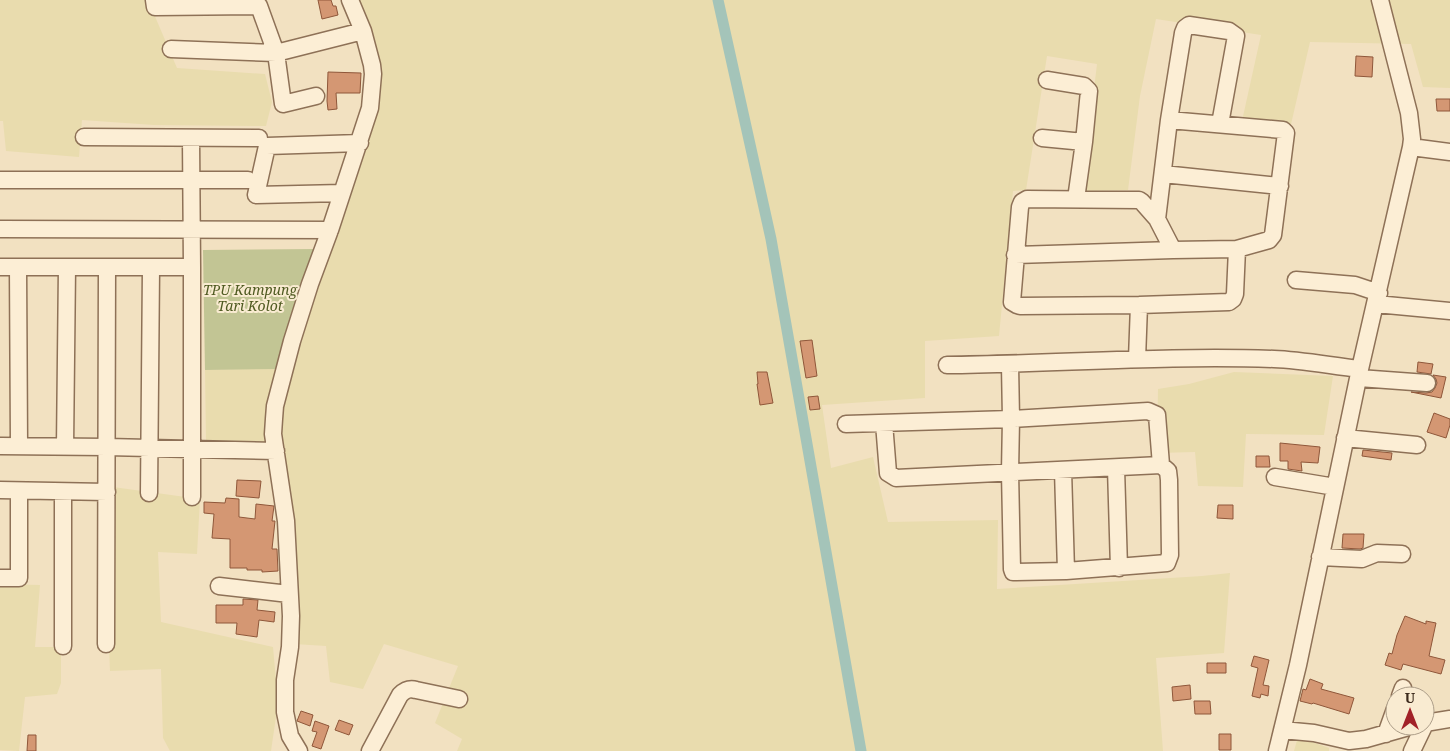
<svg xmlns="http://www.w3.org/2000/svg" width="1450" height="751" font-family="'Noto Serif',serif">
	<rect width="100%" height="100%" fill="#f2e1c1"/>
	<path fill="#e9dcae" d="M0 0H148L177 68 265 74 272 102 266 126 154 125 82 120 79 157 6 151 3 121H0Z
		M349 0H1450V88L1423 87 1411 44 1310 42 1289 133 1240 130 1261 35 1156 19 1140 96 1128 190 1086 191 1089 131 1097 64 1047 56 1026 190 1013 191 999 336 925 341V398L822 405 831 468 873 457 888 522 998 520 997 589 1202 576 1230 573 1224 653 1156 658 1163 751H457L462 739 435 723 458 666 384 644 363 689 330 682 326 646 294 644 271 447 206 441 205 370 277 368 363 125 374 65Z
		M1234 372 1333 376 1324 435 1246 434 1243 487 1198 486 1195 452 1157 453 1158 389 1189 384Z
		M113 487 200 499 197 554 158 552 161 622 273 647 278 703 271 751H170L163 738 161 669 110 671 109 646Z
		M0 584 40 585 35 647H61V683L57 694 25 697 19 751 0 750Z
		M1298 737 1329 748V751H1294Z"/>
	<path fill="#c2c594" d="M318 249 277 369 205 370 203 250Z"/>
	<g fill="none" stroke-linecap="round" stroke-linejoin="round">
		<path stroke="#a4c4b9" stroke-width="11" d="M718 0 771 239 861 751"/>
	</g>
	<path fill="#d49773" stroke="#8f573a" d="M318 0H331L333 6H336L338 15 322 19Z
		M1356 56 1373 57 1372 77 1355 76Z
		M328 72 361 73 360 93H336L337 109 328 110 327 101Z
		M1436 99H1450V111H1437Z
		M812 340 817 376 806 378 800 341Z
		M1418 362 1433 364 1431 374 1417 372Z
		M757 372H767L773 403 760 405 757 384H758Z
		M1433 375 1446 377 1441 398 1411 392 1426 393 1432 392 1435 388 1437 383 1436 379Z
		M818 396 820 409 810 410 808 397Z
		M1434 413 1450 419V425L1446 438 1427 432Z
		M1280 443 1320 447 1318 463 1301 462 1302 471 1288 469V461H1280Z
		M1363 450 1392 453 1391 460 1362 456Z
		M1256 456H1269L1270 467H1256Z
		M237 480 261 481 259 498 236 496Z
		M226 498 239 499V517L255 519 256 504 274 506 272 521H275L272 549H277L278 571 262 572V570H247V568H230V539L212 538 214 514 204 513V502L225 503Z
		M1218 505H1233V519L1217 518Z
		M1343 534H1364L1363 548 1360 549 1342 548Z
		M243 599 258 600 257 610 275 612 274 622 259 620 257 637 236 634 237 623H216V605H243Z
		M1405 616 1426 624V621L1436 623 1429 656 1445 660 1441 674 1403 664 1401 670 1385 665 1389 653 1392 654 1397 635Z
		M1254 656 1269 660 1263 685 1269 686 1268 696 1261 694 1260 698 1252 696 1258 668 1251 666Z
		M1207 663H1226V673H1207Z
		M1310 679 1323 684 1321 689 1354 698 1349 714 1313 703 1312 704 1300 701 1303 689 1306 690Z
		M1190 685 1191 699 1173 701 1172 687Z
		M1194 701H1210L1211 714H1195Z
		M301 711 313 715 310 726 297 721Z
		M339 720 353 725 349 735 335 730Z
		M315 721 329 726 321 749 312 746 317 732 312 731Z
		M1219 734H1231V750H1219Z
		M28 735H36V751H27Z"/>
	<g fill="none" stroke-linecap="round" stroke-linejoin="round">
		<g stroke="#8e7157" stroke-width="19">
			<path id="minor" d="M154 0 155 7 259 6 276 53 363 31
				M171 49 276 53 283 104 316 96
				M1047 80 1084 86 1089 91 1084 142 1076 199
				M1169 120 1283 130 1286 133 1273 235 1269 240 1237 249 1235 294 1233 299 1229 302 1139 305 1020 306 1017 305 1012 302 1020 207 1022 202 1027 199 1139 200 1142 202 1157 219 1173 250
				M84 137 259 138
				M1042 138 1084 142
				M1411 147 1450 152
				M1163 174 1280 186
				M0 180H248
				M342 193 256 195 267 146 360 143
				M1157 219 1169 120 1183 33 1185 28 1189 25 1229 31 1236 36 1220 124
				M0 229 330 230
				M1015 255 1173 250 1237 249
				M0 267H192L191 138
				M18 267 19 446
				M192 267V497
				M1296 280 1355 285 1379 293
				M1376 304 1450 311
				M1137 359 1139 305
				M947 365C1056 364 1165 355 1274 359 1302 360 1332 366 1360 369
				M1359 378 1427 383
				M884 423 888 473 896 478 1161 465 1168 471 1169 480 1170 555 1167 563 1066 571 1013 572 1012 569 1010 472 1011 419 1010 365
				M846 424 1011 419 1148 411 1157 415 1161 465
				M1345 438 1417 445
				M0 446 107 447 276 451
				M65 447 67 267
				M1116 468 1119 568
				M1063 470 1066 571
				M1275 477 1335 487
				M0 490 107 492
				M149 493 151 268
				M1320 557 1362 559 1377 553 1402 554
				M0 578H19V491
				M219 586 289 594
				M106 644 107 267
				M63 646V492
				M1400 696 1403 688
				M1425 723 1450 719
				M1282 730 1314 733 1349 741 1366 739 1412 726
				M1386 734 1395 709
				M299 751 290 736 285 712V680L290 647 291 616 286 521 273 434 274 419 275 406 292 341 310 284 330 230 370 108 373 74 372 65 363 31 350 0
				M370 751 400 695C405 690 409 688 416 690L459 699
				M1277 751 1298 665 1360 369 1411 147 1412 139 1409 113 1380 0
				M1412 751 1424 726"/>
		</g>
		<use href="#minor" stroke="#fceed5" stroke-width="16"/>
	</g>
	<g text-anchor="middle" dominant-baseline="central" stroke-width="4" stroke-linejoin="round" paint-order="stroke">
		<g font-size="14" font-style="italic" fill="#4f5a21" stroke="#f9ebd1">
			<text x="250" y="289">TPU Kampung<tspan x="250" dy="16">Tari Kolot</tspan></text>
		</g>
	</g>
	<g transform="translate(1410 711)"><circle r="24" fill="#f9ebd1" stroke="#ad9e89"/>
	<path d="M0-4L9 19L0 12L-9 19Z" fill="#a22128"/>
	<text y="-8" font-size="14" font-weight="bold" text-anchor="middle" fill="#3c2a1c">U</text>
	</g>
</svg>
